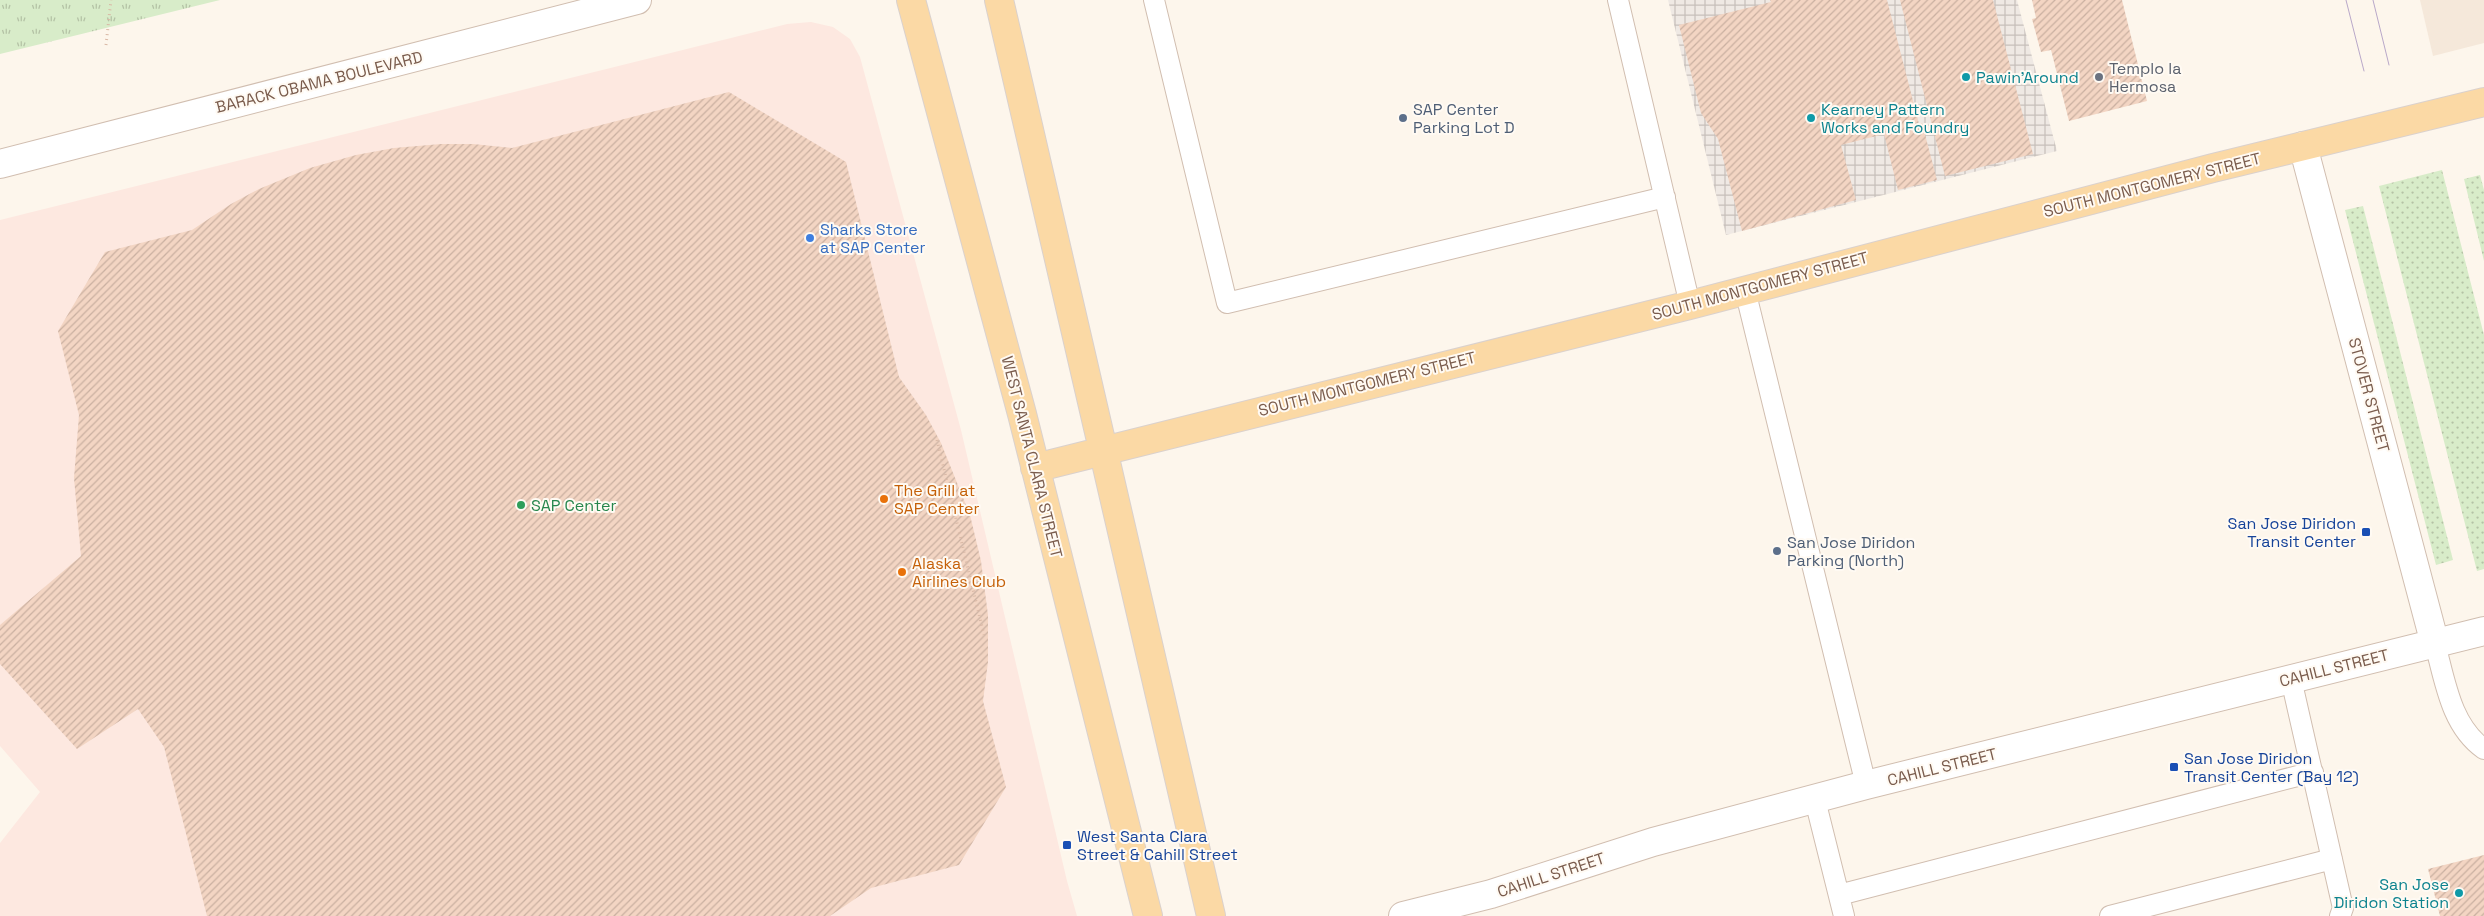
<svg xmlns="http://www.w3.org/2000/svg" width="2484" height="916" font-family="'Space Grotesk',sans-serif">
	<defs>
		<pattern id="industrial-grid" width="8" height="8" patternUnits="userSpaceOnUse" patternTransform="scale(1.25)"><rect width="8" height="8" fill="#efe9e4"/><path d="M0 4h8M4 0v8" fill="none" stroke="#c7c0bb"/></pattern>
		<pattern id="grass-dots" width="8" height="8" patternUnits="userSpaceOnUse" patternTransform="scale(1.25)"><rect width="8" height="8" fill="#d8ecc9"/><path d="M2 2h.1M6 6h.1" fill="none" stroke="#b4c2a5" stroke-width="1.8" stroke-linecap="round"/></pattern>
		<pattern id="park-tufts" width="24" height="20" patternUnits="userSpaceOnUse" patternTransform="scale(1.25)"><rect width="24" height="20" fill="#d8ecc9"/><path d="M3 7l-1-3M5 7V3M7 7l1-3M15 17l-1-3M17 17v-4M19 17l1-3" fill="none" stroke="#b4c2a5"/></pattern>
		<pattern id="building-hatch" width="6" height="6" patternUnits="userSpaceOnUse" patternTransform="scale(1.25)"><rect width="6" height="6" fill="#f3d5c3"/><path d="M-1 1l2-2M0 6l6-6M5 7l2-2" fill="none" stroke="#cab0a1"/></pattern>
	</defs>
	<rect width="100%" height="100%" fill="#fdf6ec"/>
	<path fill="#f5e8da" d="M2420 0H2484V43L2433 56Z"/>
	<path fill="#fde8e0" d="M811 22 833 27 850 39 860 57 961 430 1067 881 1077 916H0V843L40 792 0 746V220L787 24Z"/>
	<path fill="url(#industrial-grid)" d="M1668 0H2017L2057 151 1726 235Z"/>
	<path fill="url(#grass-dots)" d="M2442 170 2484 335V569L2477 571 2379 186Z
		M2480 175 2484 190V261L2464 179Z
		M2363 206 2453 560 2436 565 2345 210Z"/>
	<path fill="url(#park-tufts)" d="M0 0H220L0 54Z"/>
	<path fill="url(#building-hatch)" d="M1770 0H1887L1919 124 1922 123 1937 180 1898 190 1884 134 1841 145 1856 200 1742 231 1718 139 1701 113 1679 25 1771 2Z
		M1900 0H1993L2033 154 1945 176Z
		M2032 0H2122L2147 101 2069 121 2051 50 2041 52 2032 19 2036 18Z
		M729 92 846 162 899 377 926 415 941 443 970 515 981 561 988 615V662L983 701 1006 787 959 865 871 888 830 916H207L164 747 138 709 77 749 0 664V625L81 556 74 478 79 415 58 331 105 252 192 230 231 204 259 189 310 168 356 155 394 148 441 144H473L512 148Z
		M2484 855V916H2440L2428 869Z"/>
	<g fill="none" stroke-linecap="round" stroke-linejoin="round">
		<g stroke="#d1beb0" stroke-width="22">
			<path id="service" d="M1154 0 1227 303 1665 197
				M1618 0 1690 305
				M1745 290 1866 785
				M2435 644C2445 681 2451 726 2484 749
				M2291 679 2343 908 2340 916
				M1815 800 1844 916
				M1839 895 2313 772
				M2110 916 2332 859"/>
		</g>
		<g stroke="#d1beb0" stroke-width="30">
			<path id="minor" d="M2303 146 2435 644"/>
		</g>
		<g stroke="#d1beb0" stroke-width="30">
			<path id="tertiary" d="M0 164 637 0
				M1403 916 1491 894 1653 842 1866 785 2484 631"/>
		</g>
		<g stroke="#dad1cd" stroke-width="30">
			<path id="primary" d="M911 0 1022 414 1148 916
				M999 0 1211 916
				M1035 468 1690 305 2213 168 2484 102"/>
		</g>
		<path stroke="#d9b8a5" stroke-width="3" stroke-dasharray="1 4" stroke-linecap="butt" d="M106 45 111 0
			M937 440 984 635"/>
		<use href="#service" stroke="#fff" stroke-width="20"/>
		<use href="#minor" stroke="#fff" stroke-width="28"/>
		<use href="#tertiary" stroke="#fff" stroke-width="28"/>
		<use href="#primary" stroke="#fbd9a5" stroke-width="28"/>
		<path stroke="#b9a8c9" stroke-width="1" d="M2346 0 2364 71
			M2373 0 2389 65"/>
	</g>
	<g fill="#0f9aa8" stroke="#fffaf3" stroke-width="2">
		<circle cx="1966" cy="77" r="5"/>
		<circle cx="1811" cy="118" r="5"/>
		<circle cx="2459" cy="893" r="5"/>
	</g>
	<circle fill="#6b7280" stroke="#fffaf3" stroke-width="2" cx="2099" cy="77" r="5"/>
	<g fill="#5c6f8a" stroke="#fffaf3" stroke-width="2">
		<circle cx="1403" cy="118" r="5"/>
		<circle cx="1777" cy="551" r="5"/>
	</g>
	<circle fill="#3f7fe0" stroke="#fffaf3" stroke-width="2" cx="810" cy="238" r="5"/>
	<g fill="#e8710a" stroke="#fffaf3" stroke-width="2">
		<circle cx="884" cy="499" r="5"/>
		<circle cx="902" cy="572" r="5"/>
	</g>
	<circle fill="#2e9e5b" stroke="#fffaf3" stroke-width="2" cx="521" cy="505" r="5"/>
	<g fill="#1a4fb4" stroke="#fffaf3" stroke-width="2">
		<rect x="2361" y="527" width="10" height="10" rx="2.5"/>
		<rect x="2169" y="762" width="10" height="10" rx="2.5"/>
		<rect x="1062" y="840" width="10" height="10" rx="2.5"/>
	</g>
	<g text-anchor="middle" dominant-baseline="central" stroke-width="4" stroke-linejoin="round" paint-order="stroke">
		<g font-size="16" fill="#5b616d" stroke="#fffaf3" text-anchor="start">
			<text x="2109" y="68">Templo la<tspan x="2109" dy="18">Hermosa</tspan></text>
		</g>
		<g font-size="16" fill="#0d838f" stroke="#fffaf3" text-anchor="start">
			<text x="1976" y="77">Pawin’Around</text>
			<text x="1821" y="109">Kearney Pattern<tspan x="1821" dy="18">Works and Foundry</tspan></text>
			<text x="2449" y="884" text-anchor="end">San Jose<tspan x="2449" dy="18">Diridon Station</tspan></text>
		</g>
		<g font-size="16" fill="#7a5c4d" stroke="#fffaf3">
			<text transform="translate(319 82) rotate(-14)">BARACK OBAMA BOULEVARD</text>
			<text transform="translate(2152 185) rotate(-14)">SOUTH MONTGOMERY STREET</text>
			<text transform="translate(1760 286) rotate(-15)">SOUTH MONTGOMERY STREET</text>
			<text transform="translate(1367 384) rotate(-14)">SOUTH MONTGOMERY STREET</text>
			<text transform="translate(2369 395) rotate(75)">STOVER STREET</text>
			<text transform="translate(1032 457) rotate(76)">WEST SANTA CLARA STREET</text>
			<text transform="translate(2334 668) rotate(-14)">CAHILL STREET</text>
			<text transform="translate(1942 767) rotate(-14)">CAHILL STREET</text>
			<text transform="translate(1551 875) rotate(-18)">CAHILL STREET</text>
		</g>
		<g font-size="16" fill="#4e5e75" stroke="#fffaf3" text-anchor="start">
			<text x="1413" y="109">SAP Center<tspan x="1413" dy="18">Parking Lot D</tspan></text>
			<text x="1787" y="542">San Jose Diridon<tspan x="1787" dy="18">Parking (North)</tspan></text>
		</g>
		<g font-size="16" fill="#366cbe" stroke="#fffaf3" text-anchor="start">
			<text x="820" y="229">Sharks Store<tspan x="820" dy="18">at SAP Center</tspan></text>
		</g>
		<g font-size="16" fill="#c56008" stroke="#fffaf3" text-anchor="start">
			<text x="894" y="490">The Grill at<tspan x="894" dy="18">SAP Center</tspan></text>
			<text x="912" y="563">Alaska<tspan x="912" dy="18">Airlines Club</tspan></text>
		</g>
		<g font-size="16" fill="#27864d" stroke="#fffaf3" text-anchor="start">
			<text x="531" y="505">SAP Center</text>
		</g>
		<g font-size="16" fill="#164399" stroke="#fffaf3" text-anchor="start">
			<text x="2356" y="523" text-anchor="end">San Jose Diridon<tspan x="2356" dy="18">Transit Center</tspan></text>
			<text x="2184" y="758">San Jose Diridon<tspan x="2184" dy="18">Transit Center (Bay 12)</tspan></text>
			<text x="1077" y="836">West Santa Clara<tspan x="1077" dy="18">Street &amp; Cahill Street</tspan></text>
		</g>
	</g>
</svg>
